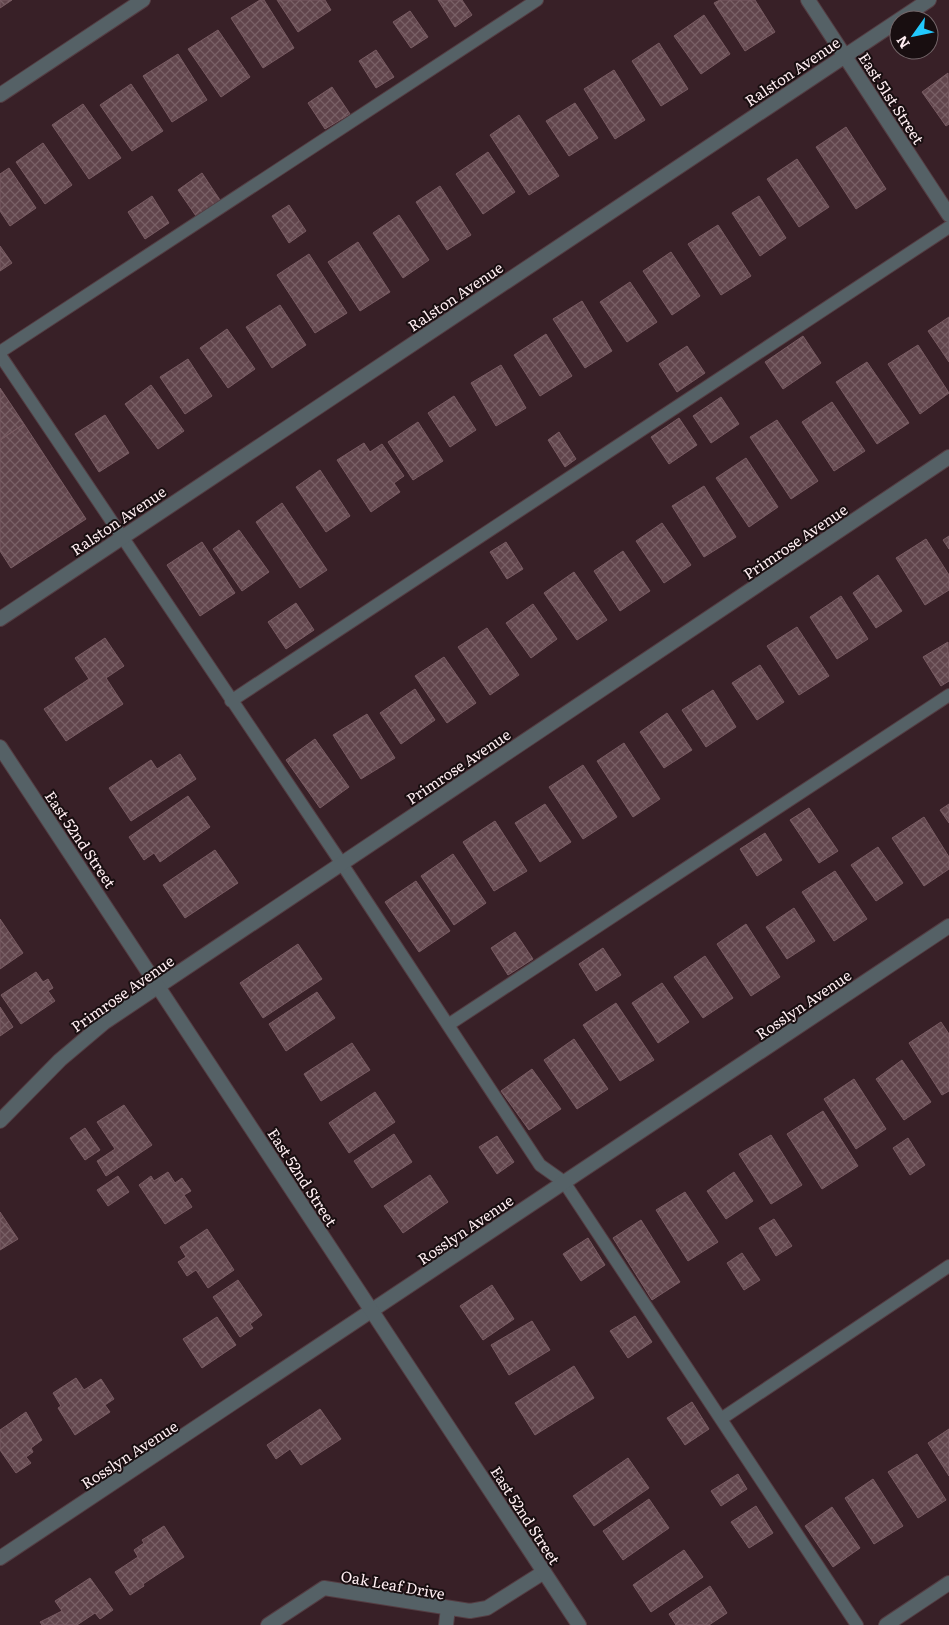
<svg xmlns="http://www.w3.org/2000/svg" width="949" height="1625" font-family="Literata,serif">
	<defs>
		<pattern id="building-cross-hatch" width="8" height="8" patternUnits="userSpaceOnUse" patternTransform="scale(1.25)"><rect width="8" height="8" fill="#61454c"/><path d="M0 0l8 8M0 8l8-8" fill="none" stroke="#796066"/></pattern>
	</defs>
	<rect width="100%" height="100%" fill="#382027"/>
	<path fill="url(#building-cross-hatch)" stroke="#785b62" d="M0 0H12L0 8Z
		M260 0H264L294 48 263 68 231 18Z
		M277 0H325L331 10 298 32Z
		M438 0H462L472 15 455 27Z
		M720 0H755L775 32 745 51 714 3Z
		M410 11 428 37 411 48 393 22Z
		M704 15 730 54 701 74 674 36Z
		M218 30 250 77 221 97 188 49Z
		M659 43 688 89 661 106 632 61Z
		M376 50 394 77 376 88 359 61Z
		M178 54 207 100 172 122 143 76Z
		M614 70 645 120 615 139 584 89Z
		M948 73 949 124 946 126 922 92Z
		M131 84 163 131 132 151 100 105Z
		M332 87 350 114 325 129 308 103Z
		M575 103 598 138 569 156 546 121Z
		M83 104 121 158 89 179 52 125Z
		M519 115 559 176 529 195 490 135Z
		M846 127 886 189 856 209 816 147Z
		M43 143 72 185 45 204 16 162Z
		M488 152 515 192 483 214 456 174Z
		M797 159 829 207 799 227 767 179Z
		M9 168 36 208 10 226 0 211V174Z
		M202 173 220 200 196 216 178 190Z
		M440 186 471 235 447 250 416 202Z
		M152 196 169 223 145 239 128 212Z
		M759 196 786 238 760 256 732 213Z
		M289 205 306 231 289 243 272 216Z
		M399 215 429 260 403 278 373 233Z
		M718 225 751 276 721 295 688 244Z
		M358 242 390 292 360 311 328 262Z
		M0 246 12 263 0 271Z
		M671 252 700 296 672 315 643 271Z
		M309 254 347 313 315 333 277 275Z
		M630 282 657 322 627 342 600 302Z
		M582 301 612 351 585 368 553 319Z
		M280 305 306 345 272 368 246 327Z
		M949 317V362L928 331Z
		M227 329 255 369 228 388 200 348Z
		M546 334 572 376 540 396 514 355Z
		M803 336 821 363 783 389 765 362Z
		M918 345 949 393 920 414 888 364Z
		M687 346 705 373 677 392 659 364Z
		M188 359 212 396 185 414 160 377Z
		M867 362 909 423 877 444 836 382Z
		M501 365 526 408 496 426 471 383Z
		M151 385 184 431 158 449 125 404Z
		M0 388 24 424 0 440Z
		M454 396 476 430 450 447 428 413Z
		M721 397 739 424 711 443 693 416Z
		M832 402 865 451 834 471 802 422Z
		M105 415 129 453 99 472 75 434Z
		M679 418 697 445 669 464 651 437Z
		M777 420 818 481 791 499 750 437Z
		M418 422 443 461 413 480 388 442Z
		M24 424 86 519 11 568 0 551V440Z
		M559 432 576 459 565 467 548 440Z
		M364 443 370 452 382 444 404 476 394 483 400 492 371 512 337 460Z
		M746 458 778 507 749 527 716 478Z
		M320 470 350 516 326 532 296 487Z
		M704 486 736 537 704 557 672 506Z
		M282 503 327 570 300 588 256 522Z
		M662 523 691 565 664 583 636 541Z
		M239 530 269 572 242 591 213 549Z
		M949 536V549L943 540Z
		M926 539 949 575V590L925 605 896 558Z
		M202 542 235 593 200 616 167 565Z
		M506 542 523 569 507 579 490 552Z
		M623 551 650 591 620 611 594 571Z
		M574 572 607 620 577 640 544 593Z
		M878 575 902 611 876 628 853 593Z
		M841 596 868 639 837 659 810 617Z
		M296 603 314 630 286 649 268 622Z
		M533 604 557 639 531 658 506 623Z
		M797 627 829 676 799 695 767 646Z
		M487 628 519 675 490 695 458 647Z
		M105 638 124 666 106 678 123 704 66 741 44 709 89 679 75 658Z
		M948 642 949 681 941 686 923 657Z
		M444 657 476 703 447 723 415 676Z
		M760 665 784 702 757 720 732 683Z
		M415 689 435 720 401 744 380 713Z
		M713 690 736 727 706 747 682 710Z
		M667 713 692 750 664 768 640 732Z
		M367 714 395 758 361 779 333 735Z
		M315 739 349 787 320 808 286 760Z
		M624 743 660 799 633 817 597 761Z
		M180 754 196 779 131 821 109 788 151 760 157 769Z
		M583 765 617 817 583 839 549 787Z
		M188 796 210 827 160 862 154 853 144 860 129 837Z
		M545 804 571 842 540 862 515 823Z
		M949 804V823L940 810Z
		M809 808 838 851 819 863 790 820Z
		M924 817 949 857V869L924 886 892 838Z
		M495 821 527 871 494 891 463 842Z
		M765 833 782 860 757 876 740 849Z
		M878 847 903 883 876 901 851 865Z
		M215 850 238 883 185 918 163 885Z
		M453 854 486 903 454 925 421 876Z
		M835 871 867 919 834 941 802 892Z
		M416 881 450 931 419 952 385 902Z
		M794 908 815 941 787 959 766 927Z
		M0 919 23 953 0 969Z
		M746 924 780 977 751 996 717 944Z
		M515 932 533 959 508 975 491 948Z
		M298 944 322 979 263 1018 240 983Z
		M603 948 621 975 596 991 579 964Z
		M705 956 733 998 703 1018 674 977Z
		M36 972 43 982 48 979 53 988 48 991 55 1001 21 1024 1 995Z
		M662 983 689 1022 658 1043 632 1003Z
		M317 992 335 1018 286 1051 269 1024Z
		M616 1003 654 1060 620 1081 583 1025Z
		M0 1007 13 1027 0 1036Z
		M941 1022 949 1034V1091L942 1095 909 1043Z
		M574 1039 608 1089 577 1109 544 1060Z
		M352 1043 370 1070 321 1101 304 1074Z
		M902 1060 931 1102 904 1120 876 1079Z
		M532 1069 561 1109 529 1130 501 1091Z
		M854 1079 886 1129 856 1149 824 1099Z
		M375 1092 395 1122 349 1153 329 1123Z
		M124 1105 152 1145 106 1176 97 1161 115 1149 97 1122Z
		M823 1111 858 1166 822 1189 787 1134Z
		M85 1128 100 1150 85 1160 70 1138Z
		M394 1134 412 1162 372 1188 354 1161Z
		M771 1135 802 1185 771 1204 739 1154Z
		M497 1136 514 1162 497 1174 479 1147Z
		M908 1138 925 1165 910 1175 893 1148Z
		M168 1172 175 1183 182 1178 191 1191 184 1195 192 1207 165 1224 139 1185 151 1176 154 1181Z
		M734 1172 753 1201 726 1219 707 1191Z
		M430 1175 448 1202 403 1233 384 1206Z
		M118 1176 129 1192 108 1206 97 1190Z
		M685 1192 718 1242 688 1261 656 1210Z
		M0 1212 18 1239 0 1250Z
		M774 1219 792 1246 776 1256 759 1228Z
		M641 1220 680 1282 652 1300 613 1238Z
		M207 1229 234 1270 208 1288 196 1270 187 1276 178 1262 186 1257 180 1247Z
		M588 1238 605 1265 581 1281 563 1254Z
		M742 1253 760 1280 744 1290 727 1263Z
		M238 1280 262 1315 250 1324 253 1328 240 1337 213 1297Z
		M492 1285 514 1319 483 1340 460 1306Z
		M635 1316 652 1342 628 1358 610 1331Z
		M217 1317 236 1345 202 1368 183 1339Z
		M532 1321 550 1350 509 1375 491 1345Z
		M574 1366 594 1398 535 1435 515 1403Z
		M76 1378 84 1390 101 1379 114 1399 105 1405 110 1412 75 1435 58 1408 61 1406 53 1393Z
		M692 1402 709 1429 685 1445 667 1418Z
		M320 1409 341 1439 301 1465 290 1449 276 1459 267 1445Z
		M26 1412 42 1440 31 1448 33 1452 26 1457 31 1463 16 1473 0 1450V1430Z
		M949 1429V1476L928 1443Z
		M917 1454 946 1500 918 1518 888 1472Z
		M628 1458 649 1488 594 1526 573 1496Z
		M738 1474 747 1489 721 1506 711 1491Z
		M873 1479 903 1526 874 1544 845 1498Z
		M649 1499 669 1528 623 1560 603 1531Z
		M756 1506 773 1533 749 1548 731 1522Z
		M832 1507 860 1548 833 1567 805 1526Z
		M164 1526 184 1557 143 1584 144 1586 130 1595 115 1572 138 1557 134 1550 144 1543 142 1540Z
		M684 1550 703 1577 651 1612 633 1585Z
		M90 1578 113 1610 100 1619 95 1613 77 1625H42L40 1622 62 1611 55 1601Z
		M710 1586 727 1613 709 1625H676L669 1614Z"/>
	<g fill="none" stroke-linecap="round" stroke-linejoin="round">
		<g stroke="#543d43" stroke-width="14">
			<path id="service" d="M0 352 537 0
				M0 355 342 864 540 1165 564 1182 857 1625
				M231 701 949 227
				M448 1025 949 695
				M721 1419 949 1266"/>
		</g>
		<g stroke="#543d43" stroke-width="16">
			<path id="minor" d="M808 0 949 215
				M0 95 143 0
				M0 619 929 0
				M0 1121 60 1060 105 1022 949 457
				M0 1558 949 926
				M268 1625 324 1588 470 1611 487 1608 544 1572
				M446 1625 448 1608
				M886 1625 949 1583"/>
		</g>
		<g stroke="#543d43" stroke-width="16">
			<path id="tertiary" d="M0 747C195 1039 385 1333 579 1625"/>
		</g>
		<use href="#service" stroke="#556166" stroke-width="12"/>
		<use href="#minor" stroke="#556166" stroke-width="14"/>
		<use href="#tertiary" stroke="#556166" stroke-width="14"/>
	</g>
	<g text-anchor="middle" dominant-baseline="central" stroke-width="4" stroke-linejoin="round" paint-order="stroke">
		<g font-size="15" fill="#feedf1" stroke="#180e10">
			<text transform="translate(792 71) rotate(-34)">Ralston Avenue</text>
			<text transform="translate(892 98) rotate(57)">East 51st Street</text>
			<text transform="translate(455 296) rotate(-34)">Ralston Avenue</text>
			<text transform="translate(118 520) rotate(-34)">Ralston Avenue</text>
			<text transform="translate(795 541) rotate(-34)">Primrose Avenue</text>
			<text transform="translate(458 766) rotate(-34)">Primrose Avenue</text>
			<text transform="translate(81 839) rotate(56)">East 52nd Street</text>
			<text transform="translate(122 993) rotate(-35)">Primrose Avenue</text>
			<text transform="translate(803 1004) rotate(-34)">Rosslyn Avenue</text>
			<text transform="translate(303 1177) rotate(57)">East 52nd Street</text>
			<text transform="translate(465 1229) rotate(-34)">Rosslyn Avenue</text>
			<text transform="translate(129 1454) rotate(-33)">Rosslyn Avenue</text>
			<text transform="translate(526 1515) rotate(57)">East 52nd Street</text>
			<text transform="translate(393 1584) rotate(10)">Oak Leaf Drive</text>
		</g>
	</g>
	<g transform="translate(914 35) rotate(237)"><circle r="24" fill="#180e10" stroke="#74676a"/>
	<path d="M0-4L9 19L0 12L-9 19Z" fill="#22c9fe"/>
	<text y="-8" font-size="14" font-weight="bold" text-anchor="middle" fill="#feedf1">N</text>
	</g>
</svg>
